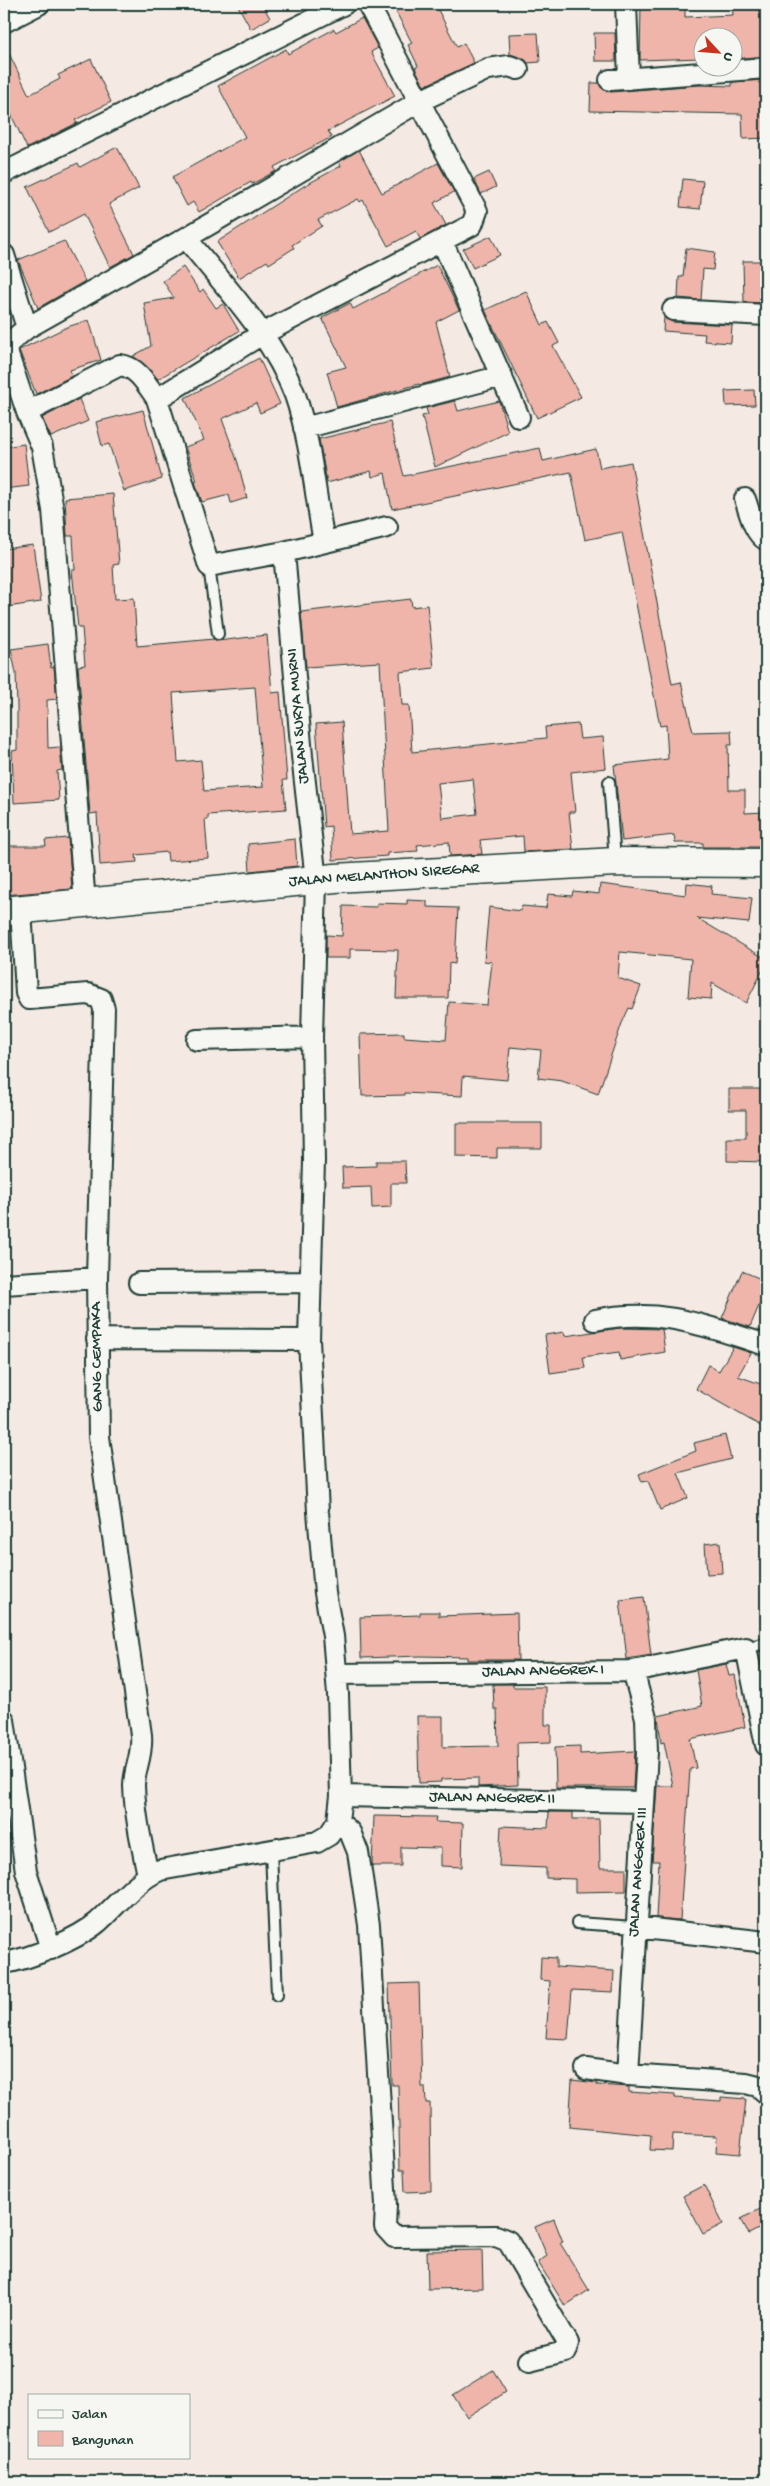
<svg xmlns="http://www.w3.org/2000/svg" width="770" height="2486" font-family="'Gochi Hand',sans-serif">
	<rect width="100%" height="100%" fill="#f5e9e4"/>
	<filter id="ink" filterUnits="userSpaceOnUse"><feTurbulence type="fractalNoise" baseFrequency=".02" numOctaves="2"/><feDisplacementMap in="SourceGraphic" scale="10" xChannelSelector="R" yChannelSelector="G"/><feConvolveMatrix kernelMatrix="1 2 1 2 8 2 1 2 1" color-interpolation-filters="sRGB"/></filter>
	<g filter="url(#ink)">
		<path fill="#efb5aa" stroke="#1f3d34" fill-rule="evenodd" d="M237 4H262L270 18 251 29Z
			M392 4H435L457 47 464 43 474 63 424 86 415 68 418 66 408 45 412 43Z
			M641 4H685V17L733 15 732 4H766V56L732 59V38H702V58L640 60Z
			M362 18 378 48 371 52 395 96 328 131 332 137 274 167 276 171 252 184 251 182 199 212 193 202 187 206 172 177 245 137 218 86 286 49 288 54 334 29 336 32Z
			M538 33 540 62 528 63 522 58 510 54 509 34Z
			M594 33H615L616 61H595Z
			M4 43 29 95 60 79 58 75 91 59 111 102 75 120 77 123 27 148 4 100Z
			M766 80V138L743 139 742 114 590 111 591 83H599L604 90 611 92 699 85 732 86V82Z
			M117 147 139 188 109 204 134 254 110 267 84 214 49 232 27 187 78 163 80 167Z
			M359 150 382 193 438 163 454 192 434 203 446 225 420 239 416 231 388 246 363 200 360 202 358 199 318 220 322 226 292 245 294 248 269 264 267 261 239 278 217 242 304 186 341 166 339 162Z
			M489 172 496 187 481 194 474 179Z
			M683 179 703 181 700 209 680 207Z
			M491 236 500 255 473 268 463 249Z
			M64 241 85 281 38 308 18 260Z
			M686 248 715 252 713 270 703 269 701 300 678 298 679 277H683Z
			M743 261H766V303L744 302Z
			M437 265 459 310 436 322 450 377 420 385 419 384 337 407 327 372 346 367 322 318 350 303 353 309Z
			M183 267 200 292 203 289 216 308 223 304 239 331 158 379 145 365 133 356 151 346 144 303 174 298 163 281Z
			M526 291 542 325 548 322 559 343 553 346 581 397 537 418 485 310Z
			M664 317 672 322 732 325 731 343 704 341 705 334 663 331Z
			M89 320 101 360 70 370 72 376 36 394 19 350 67 327Z
			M259 358 280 404 260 413 256 403 222 419 238 463 247 498 231 503 229 495 202 502 195 482 197 481 185 447 204 440 185 398Z
			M754 390 755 405 726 406 725 391Z
			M79 399 88 421 51 437 42 418Z
			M455 401 458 411 499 401 508 432 435 467 422 416 428 415 426 408Z
			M143 410 162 479 124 491 109 444 102 446 96 422Z
			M390 422 404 476 540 448 543 461 596 449 600 468 631 462 672 684 681 682 693 732 731 731 732 745H728L729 790H745V813L765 812 766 847H703V843H675L674 835 622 841 614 765 668 759 666 725 660 726 622 532 585 540 571 472 392 509 385 473 372 477 371 471 327 483 319 439Z
			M24 444 29 486 4 489V447Z
			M113 494 119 564 113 565 115 599 134 598 137 646 214 639 218 641 267 635 272 693 280 692 287 780H283L286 809 208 815V819H205L208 858 168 861 167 852 136 855 137 862 100 865 97 813 90 814 78 666 85 665 82 628H78L72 570H75L73 536H67L65 498ZM255 687 263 787 204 791 201 760 178 762 173 693Z
			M33 545 41 602 7 607 4 582V549Z
			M411 599 412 607 427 605 434 668 400 672 402 705H409L412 752 546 738 545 727 578 724 580 739 603 737 606 768 571 772 575 812H569L573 849 524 852 523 836 480 840 482 854 450 856 449 842 417 845 418 851 387 853V856L333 860 331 826 324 827 316 724 342 722 350 834 389 831 380 662 306 667 301 612ZM473 779 477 814 442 818 438 783Z
			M48 644 51 668 54 667 57 699 47 700 48 748 60 747 62 770 57 771 59 800 14 803 12 751 17 750V706L16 673 11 649Z
			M68 838 72 889 4 895V846H46L45 840Z
			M295 839 297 866 250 871 248 844Z
			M687 883 712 886 711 894 752 898 749 923 697 918 766 959V964L746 1003 712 983 711 999 688 997 691 959 620 952 618 978 641 986 632 1009 629 1008 622 1023 598 1094 562 1081 538 1078 541 1050 510 1047 507 1080 463 1076 462 1096 405 1093V1095L362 1096 360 1034 404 1033V1037L446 1040 449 1002 487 1005 492 962 484 961 489 907 521 911 522 906 546 908 548 894 572 896 573 891 599 894 600 884 686 895Z
			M407 900 427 901V907L458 908 455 964 449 963 448 998H396L398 950 350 949V958H326V935L342 936 343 906 377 907V903L407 904Z
			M729 1089H766V1162L727 1161V1138H746V1110H729Z
			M456 1123H542V1148H497V1158L456 1157Z
			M376 1161H405L406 1183H391V1207L372 1208 371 1187 343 1188 342 1167 376 1166Z
			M742 1271 766 1281V1289L750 1327 722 1318Z
			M620 1328 662 1329 665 1352 620 1360 619 1352 583 1357 585 1368 550 1373 545 1335 564 1332 565 1336Z
			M733 1347 751 1353 738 1376 766 1386V1429L696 1389 708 1365 719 1371Z
			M725 1435 731 1459 678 1473 688 1498 660 1510 648 1481 642 1482 639 1474 696 1451 694 1443Z
			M720 1542 722 1573 707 1574 705 1544Z
			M644 1597 651 1655 627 1659 620 1600Z
			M420 1612H439V1616L517 1613 518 1660H467V1657L421 1656 361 1658 360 1617 420 1615Z
			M726 1664 729 1676 735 1675 745 1727 690 1739 696 1768 690 1769 680 1920 656 1918 659 1861H652L657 1786H673L664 1742 661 1743 658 1716 702 1706 696 1670Z
			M493 1684H513V1687H545V1725H551V1742L517 1743 518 1785 478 1787V1778L441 1779V1782L419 1783 417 1716H443V1747L498 1746 497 1709H494Z
			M580 1746V1754L635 1751 633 1788H556L555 1747Z
			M549 1812H573V1819H599L600 1868H626V1891L575 1892V1879L546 1878V1868L499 1866 501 1826 548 1828Z
			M374 1816 436 1817 435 1822 463 1823 462 1867 441 1866V1848L401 1847V1866H372Z
			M541 1957 556 1958V1967L614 1971 613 1992 572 1990 568 2039 546 2038 550 1981 540 1980Z
			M419 1983 422 2087H425L426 2103H430L431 2191 405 2192 404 2170H400L398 2085H392L389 1984Z
			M572 2080 597 2083V2085L629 2087V2092L675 2095V2098L721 2101V2097L746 2099 740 2154 716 2152 717 2136 673 2134 672 2151 650 2150 651 2135 569 2127Z
			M704 2185 723 2224 703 2234 683 2196Z
			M766 2206V2225L749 2234 741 2219Z
			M554 2219 563 2242 560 2243 589 2290 565 2306 538 2262 547 2256 535 2227Z
			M482 2250 483 2288 428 2289 427 2251Z
			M493 2370 506 2392 467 2417 453 2395Z"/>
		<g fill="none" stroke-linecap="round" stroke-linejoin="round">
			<g stroke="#1f3d34" stroke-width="14">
				<path id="service" d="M209 566 218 634
					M609 782 615 860
					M746 1648 766 1643
					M271 1851 277 1995
					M577 1923 635 1927"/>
			</g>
			<g stroke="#1f3d34" stroke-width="24">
				<path id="minor" d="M368 4 477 211 472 225 262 334 157 399 209 566 284 552 387 527
					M626 4 629 79
					M4 22 39 4
					M610 80 766 68
					M4 173 344 4
					M186 238C225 287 273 336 295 395 311 441 315 494 324 542
					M442 241 519 417
					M4 255 27 328
					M673 310 766 315
					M27 412 120 365C138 367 147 385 157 399
					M304 428 502 376
					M745 499C750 513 753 531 766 540
					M85 903 53 510 42 447 27 412 5 346 27 328 186 238 420 101 488 69 509 66 518 69
					M21 909 26 993 29 999 88 994 101 999 104 1009 97 1278 99 1437 141 1735C143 1757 134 1768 134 1786 135 1816 142 1846 148 1875
					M197 1040 312 1037
					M139 1283 311 1282
					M4 1284 97 1278
					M595 1320C660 1307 706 1326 766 1345
					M97 1339 309 1340
					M337 1674 633 1671 746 1648 766 1745
					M4 1720 26 1871 51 1949
					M341 1796 643 1802
					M338 1821 350 1832 358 1852 369 1925 386 2205 385 2227 394 2237 496 2236 508 2241 568 2343 565 2352 529 2361
					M635 1927 766 1942
					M4 1963C30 1959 78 1939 98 1922 118 1904 135 1881 160 1870L317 1842 329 1835 338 1821 341 1796 338 1694 333 1636 325 1593 318 1512 309 1340 314 1161 312 1037 316 880 302 756 284 552
					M586 2069 628 2075 746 2083 758 2086 766 2093
					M628 2075 647 1752 646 1718 633 1671"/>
			</g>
			<g stroke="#1f3d34" stroke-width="31">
				<path id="primary" d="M4 911 335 878 615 862 766 863"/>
			</g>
			<use href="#service" stroke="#f6f6f2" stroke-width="10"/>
			<use href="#minor" stroke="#f6f6f2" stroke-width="20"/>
			<use href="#primary" stroke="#f6f6f2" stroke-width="28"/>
		</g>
	</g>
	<g text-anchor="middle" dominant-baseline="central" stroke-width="4" stroke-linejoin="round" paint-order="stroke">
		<g font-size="16" fill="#1f3d34" stroke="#f6f6f2">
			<text transform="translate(299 716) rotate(-95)">JALAN SURYA MURNI</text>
			<text transform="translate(384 876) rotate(-4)">JALAN MELANTHON SIREGAR</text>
			<text transform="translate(98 1357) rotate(-91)">GANG CEMPAKA</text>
			<text transform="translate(543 1672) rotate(-1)">JALAN ANGGREK I</text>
			<text transform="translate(492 1799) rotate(1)">JALAN ANGGREK II</text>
			<text transform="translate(639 1872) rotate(-86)">JALAN ANGGREK III</text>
		</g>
	</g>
	<rect width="770" height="2486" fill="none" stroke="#f6f6f2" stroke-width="20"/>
	<rect x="10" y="10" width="750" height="2466" fill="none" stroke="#1f3d34" stroke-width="2" filter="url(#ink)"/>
	<rect x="28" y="2394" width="162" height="65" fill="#f6f6f2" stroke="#a0aca6"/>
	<rect x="38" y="2410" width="25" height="8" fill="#f6f6f2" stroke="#a0aca6"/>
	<text x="72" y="2418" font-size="15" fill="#1f3d34">Jalan</text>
	<rect x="38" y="2431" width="25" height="15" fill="#efb5aa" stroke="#a0aca6"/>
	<text x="72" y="2444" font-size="15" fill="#1f3d34">Bangunan</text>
	<g transform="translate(718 52) rotate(116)"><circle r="24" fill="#f6f6f2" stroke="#a0aca6"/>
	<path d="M0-4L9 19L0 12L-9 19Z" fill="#c8321e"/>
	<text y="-8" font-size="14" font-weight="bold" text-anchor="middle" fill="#1f3d34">U</text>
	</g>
</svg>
